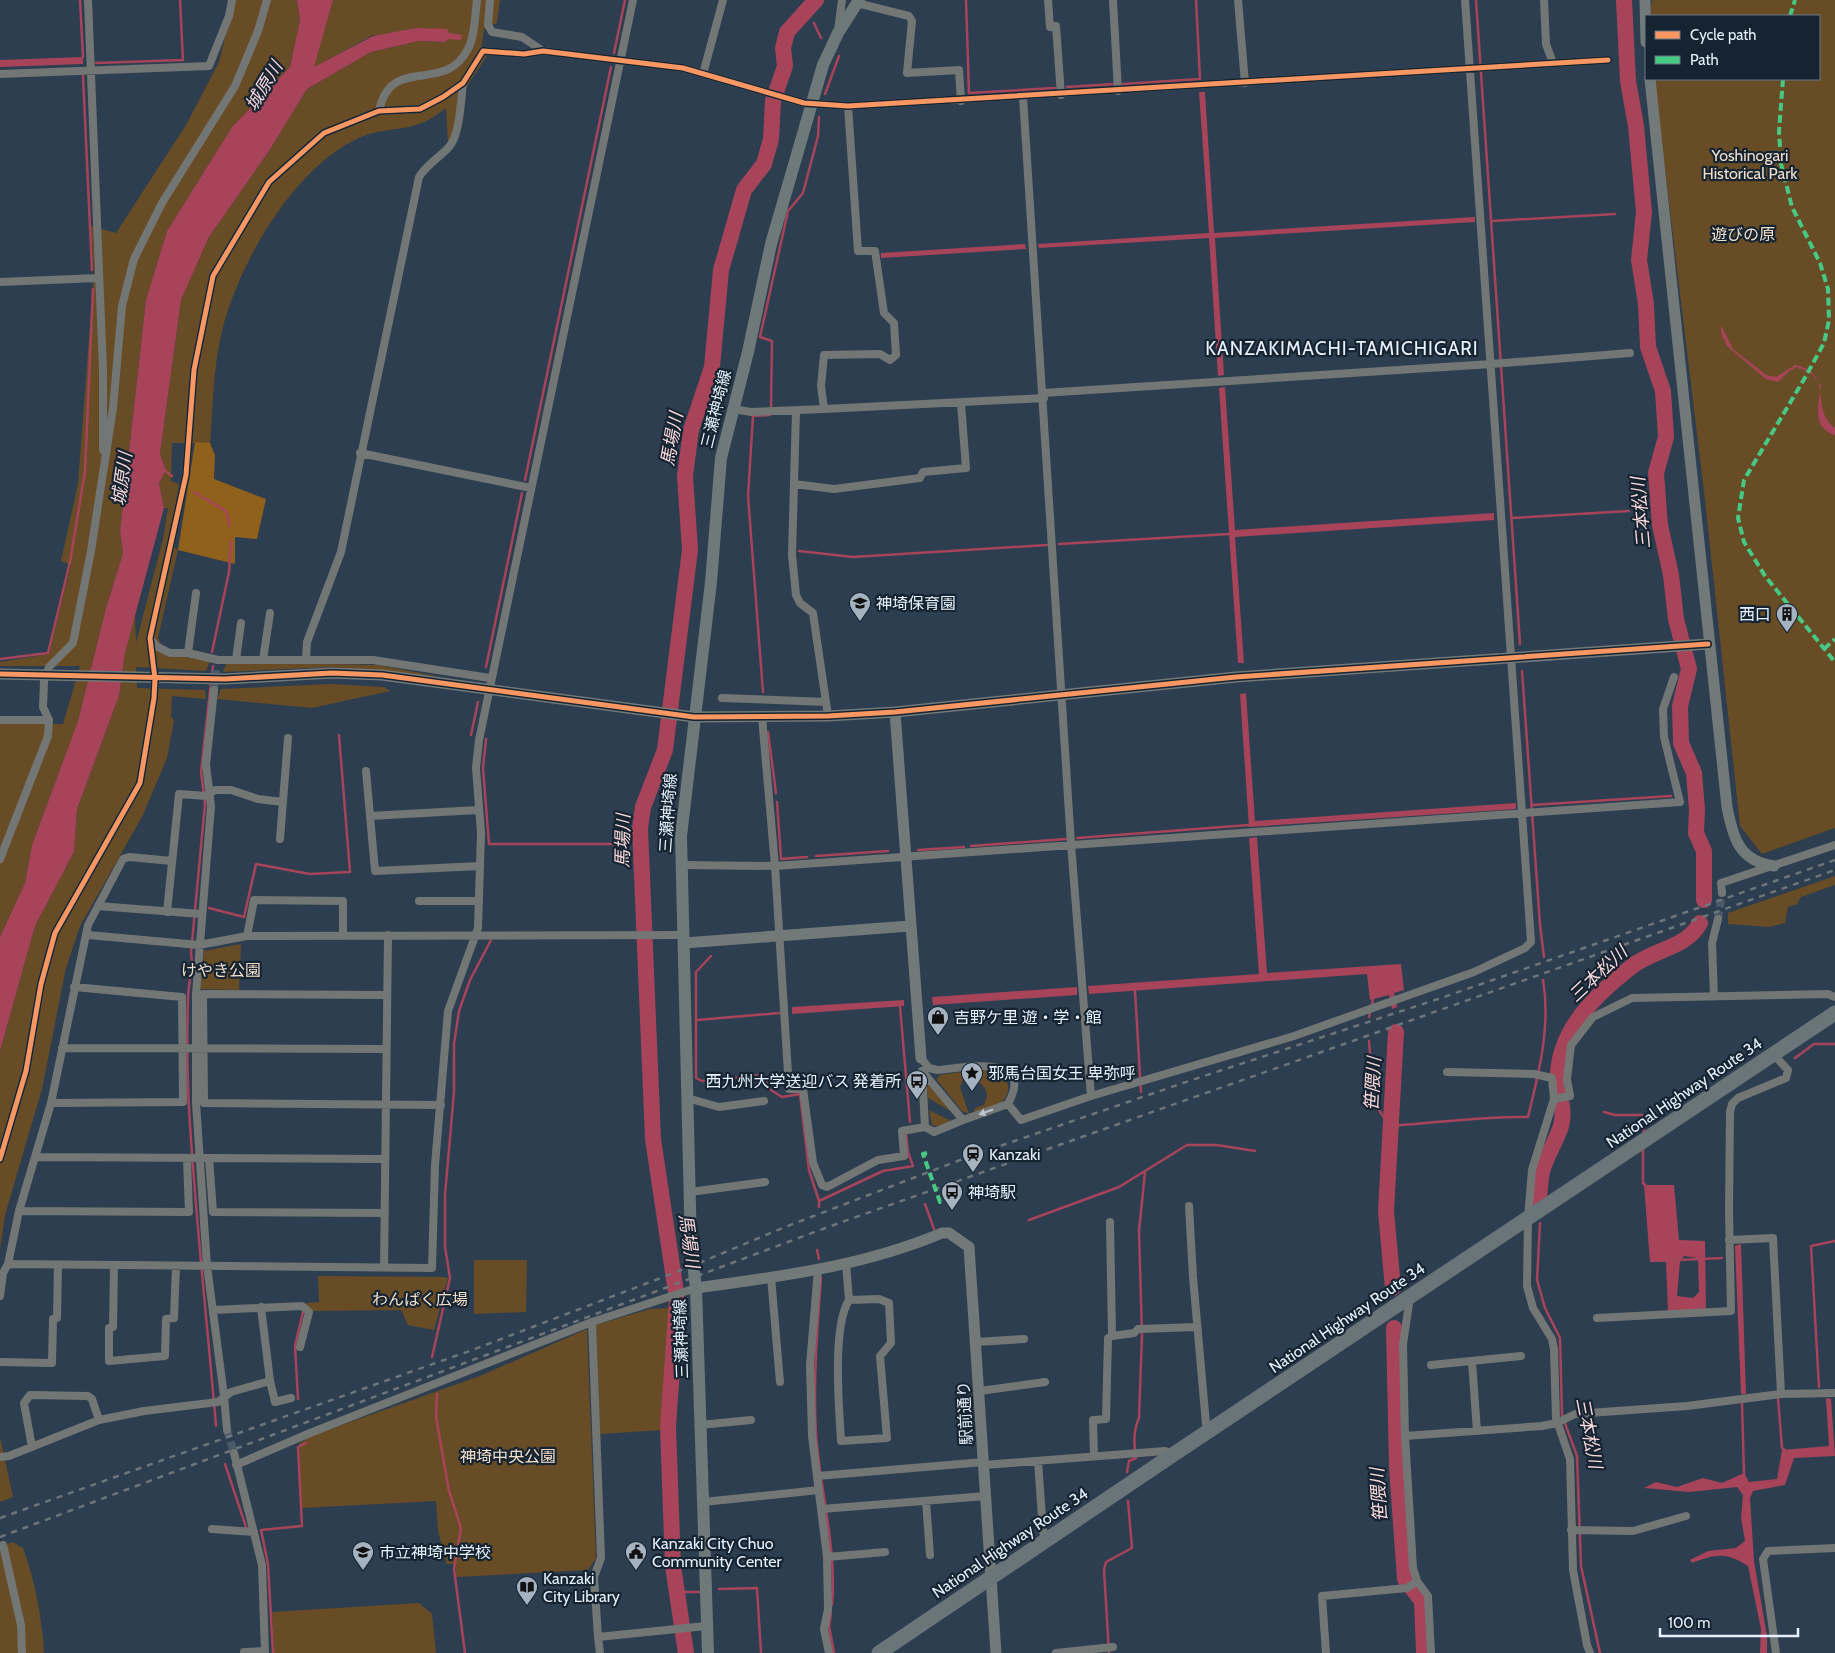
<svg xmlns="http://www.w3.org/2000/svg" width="1835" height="1653" font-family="Cabin,'Noto Sans JP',sans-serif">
	<rect width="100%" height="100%" fill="#2d3e50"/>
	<path fill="#684c26" d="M234 0H297L300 20 290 67 232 127 167 231 146 300 120 531 123 553 106 608 78 721 32 845 25 883 0 937V724H63L80 666H0V662L49 654 71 565 61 561 78 484 94 272 91 226 116 233 186 125 219 62Z
		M333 0H500L497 23 484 29 481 50 487 56 465 89 457 142H448L446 108C439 113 432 119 424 122 405 131 380 128 361 137 293 166 234 270 220 340 213 373 213 409 210 443H172L171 481 179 484 169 544 178 550 158 638 166 654 210 661 206 671 136 667 137 688 205 690 206 699 172 696 171 716 174 721 167 758 142 817 80 926 66 968 42 1089 5 1215 0 1250V1051L35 926 74 852 77 809 119 696 125 653 135 615 136 643 163 539 168 508H164L159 483 166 470 160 454 181 300 209 237 269 151 307 89 371 52 419 41 445 42 448 39 461 40 373 35 313 68Z
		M1652 0H1835V828L1762 854 1740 826 1705 500 1654 79H1819V16H1650Z
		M227 662 379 665 441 677 332 667 223 672Z
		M330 684 384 687 390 691 312 708 217 699 221 689Z
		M1835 876V885L1801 897 1797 904 1788 907 1785 923 1769 927 1728 924V913Z
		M241 944 239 990 200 989 204 951Z
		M994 1070C1008 1074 1014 1092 1001 1102 994 1107 982 1109 974 1112L975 1108 984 1105C993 1087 979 1085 968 1072Z
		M961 1072 964 1077 960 1087 969 1114 962 1111 937 1080 939 1075Z
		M926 1079 954 1113 928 1098Z
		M929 1110 951 1121 937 1126 932 1125Z
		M474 1260H527L526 1312 474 1314Z
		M318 1276 443 1277 448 1278 434 1330 408 1325 401 1310 311 1311 306 1307V1303L319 1302Z
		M670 1308 662 1430 600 1434 596 1325 650 1309Z
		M587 1329 596 1558 588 1570 456 1577V1564H447L438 1531 436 1501 302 1508 299 1444 311 1436 480 1376Z
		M0 1437 13 1497 0 1502Z
		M12 1542 23 1548C35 1581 42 1618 44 1653H0V1547Z
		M419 1603 432 1614 436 1653H274L272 1612Z"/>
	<path fill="#8f611a" d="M195 442 210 443 215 455 214 479 266 499 257 539 235 537V564L178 550Z"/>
	<path fill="#a7445a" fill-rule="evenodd" d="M297 0H333L314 67 373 36 417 28 447 29 449 33 462 35 461 40 448 39 445 42 419 41 371 52 307 89 269 151 209 237 181 300 160 454 166 470 159 483 164 508 125 653 119 696 77 809 74 852 35 926 0 1051V937L25 883 32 845 78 721 106 608 123 553 120 531 146 300 167 231 232 127 290 67 300 20Z
		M83 57V64L0 67V60Z
		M1199 92H1205L1214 233 1475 217V222L1215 238 1224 375 1218 376 1209 238 1039 248 1038 244 1209 233Z
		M1025 244 1026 249 881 258V253Z
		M1721 325 1733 349 1766 375 1776 377 1795 365C1835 373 1809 408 1835 428V435C1812 429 1818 404 1821 386L1812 374 1797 367 1789 371 1778 382 1766 379 1727 346 1721 333Z
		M1225 387 1235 530 1494 513V520L1235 537 1244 663H1238L1219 388Z
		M1246 693 1255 821 1516 803V809L1249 827 1240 694Z
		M1257 837 1267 973 1401 964 1404 990 1394 993 1397 1007 1392 1009 1389 995 1370 1000 1367 974 1089 994 1088 986 1259 974 1249 838Z
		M1077 987V995L933 1005 932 997Z
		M904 1000V1006L792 1014V1007Z
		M1644 1185H1674L1679 1240 1705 1241 1706 1310 1668 1312 1666 1262H1650ZM1684 1256 1698 1258 1699 1292 1693 1298 1677 1296 1680 1261Z
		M1741 1244 1746 1394H1741L1735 1246Z
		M1826 1398 1831 1399 1835 1456 1794 1458 1785 1485 1753 1491 1750 1498 1754 1561 1767 1636V1653H1760L1761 1629 1748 1566C1726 1552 1716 1554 1692 1563L1690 1560 1708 1551 1736 1548 1745 1541 1741 1518 1743 1495 1737 1487 1689 1492 1644 1488 1656 1482 1677 1487 1703 1478 1722 1483 1744 1473 1749 1482 1777 1479 1782 1450 1829 1446Z"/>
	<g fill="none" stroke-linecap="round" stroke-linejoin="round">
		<path stroke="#a7445a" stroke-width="2.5" d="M80 0 83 57
			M966 0 969 93 1055 88
			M1476 0 1520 644
			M808 9 811 16
			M814 23 821 38
			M614 53 625 0
			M96 63 183 60 180 0
			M83 76 92 270
			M1123 84 1200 79 1196 0
			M1067 87 1113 84
			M825 94 839 56
			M1492 221 1615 214
			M771 407 772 341 760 337 788 211 803 193 818 136 819 117
			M163 469 172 476
			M525 480 611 67
			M194 492 226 511 230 526
			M1512 518 1629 511
			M1059 544 1229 534
			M799 551 853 557 1047 545
			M212 652 229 572 231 541
			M0 659 48 653 70 562 85 471 93 289
			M486 667 522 493
			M1522 671 1540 925 1544 957
			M212 674 213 666
			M211 682 201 772 205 804 191 953C194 968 188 982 188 998 187 1034 187 1071 189 1108 195 1214 207 1320 216 1426
			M763 692 748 496 753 416 770 415
			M768 732 776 793
			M471 735 478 702
			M486 739 483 768 489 844H620
			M777 802 781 859 807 857
			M1532 805 1671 796
			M1077 838 1249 825
			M971 846 1066 839
			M918 850 964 847
			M816 856 888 851
			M209 908 244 917 256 864 310 874 350 872 339 735
			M711 956 696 972V1078L702 1081 762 1075 771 1090 782 1097 800 1094 809 1170 819 1201 883 1171 913 1166 908 1152 906 1134
			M1135 991 1141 1092
			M900 1007 910 1122
			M1369 1017 1373 999
			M697 1020 780 1013
			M1369 1041 1374 1103 1390 1126C1436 1123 1482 1116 1528 1117 1539 1072 1551 1026 1543 980
			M1795 1058 1814 1044H1835
			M1604 1112 1615 1115H1642L1644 1133
			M1643 1149V1183L1647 1187
			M925 1204 934 1229
			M819 1207V1201
			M1029 1220 1119 1187 1187 1145H1217L1255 1151
			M1540 1223 1537 1280 1545 1308 1560 1338 1562 1415 1577 1456 1581 1566 1600 1653
			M817 1250 819 1259
			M1679 1260 1722 1258
			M821 1278C817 1330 813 1381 816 1434 820 1491 837 1548 832 1605
			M432 1357 450 1278 445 1247V1195L454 1092V1044L459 1011 470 980 491 940
			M1819 1387 1811 1246 1835 1241
			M437 1394 436 1417 449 1491 461 1528 454 1569 465 1653
			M1778 1398 1782 1448 1785 1450
			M298 1399 295 1346 303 1312
			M1742 1403 1744 1474
			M225 1464 246 1527
			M1127 1472 1129 1461 1136 1458C1134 1444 1133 1431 1139 1418L1142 1335 1139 1231 1145 1172
			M719 1589 757 1588 761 1653
			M676 1592H700
			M831 1613 829 1626 834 1653
			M273 1653 268 1564 261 1530 302 1526 298 1447 306 1443
			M1109 1653 1104 1570 1106 1562 1132 1548 1128 1501"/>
		<path stroke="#a7445a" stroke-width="16" d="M1624 0 1628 81 1636 126 1644 212 1639 260 1646 304 1648 347 1663 391 1666 437 1656 473 1660 525 1671 575 1676 619 1689 669 1680 706 1681 743 1694 773 1697 809 1696 833 1704 851V900
			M1539 1199C1540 1190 1540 1181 1542 1172 1546 1156 1556 1142 1561 1126 1566 1108 1557 1092 1558 1073 1561 1027 1597 994 1631 967 1653 949 1686 949 1700 923
			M1393 1288 1386 1211 1396 1032
			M1394 1328 1397 1467 1405 1579 1422 1601 1424 1653
			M686 1653 673 1566 668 1427 677 1299 653 1139 640 828 643 807 665 750 690 550 685 476 691 430 712 367 721 270 744 190 764 164 771 139 773 101 785 66 783 48 787 32 816 0"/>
		<path stroke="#49596a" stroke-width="8" stroke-dasharray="8 4" stroke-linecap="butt" d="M214 690 216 670
			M1718 919 1722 893
			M227 1430 234 1453"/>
		<path stroke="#727775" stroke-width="8" d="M88 0 103 370V450
			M490 0 488 25 492 32 522 37 543 51
			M1048 0 1050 27 1056 26 1061 95
			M1113 0 1118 91
			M1238 0 1245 83
			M1544 0 1546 44 1553 63
			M857 3 909 16 912 21 907 73 959 70 961 101
			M838 31 842 0
			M0 74 209 66 229 16 232 0
			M703 74 723 0
			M1023 97 1071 844 1091 1096
			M379 111C391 53 444 96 468 49 475 36 475 15 477 0
			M0 282 98 278
			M1043 393 1491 364 1630 353
			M733 409 751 412 824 409 821 386 824 355 880 354 890 360 896 355 894 323 884 313 875 251H858L848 106
			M824 409 1044 398
			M796 411 792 555 796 595 800 603 813 613 828 716
			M360 453 531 488
			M794 484 834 489 920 478 923 472 966 468 961 404
			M150 638 156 646 170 653H188L218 660H373L490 678
			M188 653 196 593
			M306 659 307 642 341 552 419 177C427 164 439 158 449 147 460 135 461 99 463 83
			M236 660 241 623
			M263 660 270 613
			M214 690 206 765 211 806 196 994V1103L207 1266 224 1396 227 1430
			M722 698 826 702
			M0 720H49
			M366 771 375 871 480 866
			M370 816 478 810
			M280 839 288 738
			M0 859 48 736 49 720 43 707 44 681 49 667 73 643 91 551 113 408 122 306 134 259 162 203 235 86 258 31 267 0
			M681 865 775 866 762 717
			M1722 893 1721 883 1835 845
			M419 901H479
			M98 906 201 914
			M167 912 179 794 206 796 215 790H231L258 799 283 802
			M88 935 199 945 247 936 684 935
			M247 936 254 900 343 901V935
			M387 995 203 994 204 1103 441 1105
			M1714 997 1712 943 1718 919
			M62 1048 386 1049
			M921 1058 929 1068 937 1070C964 1068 1036 1052 1008 1104L963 1120 922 1071
			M922 1071 925 1127 934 1132 963 1120
			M1447 1072 1534 1074 1552 1078 1554 1099 1532 1170 1528 1218 1527 1286 1533 1308 1552 1339 1554 1349 1556 1418 1570 1459 1573 1570 1587 1645 1590 1653
			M687 1098 719 1107 764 1101
			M1554 1099 1570 1096 1567 1079 1571 1045 1593 1017 1632 998 1828 994 1835 997
			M51 1103 183 1102 182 997 74 987
			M1008 1104 1021 1120 1091 1096 1294 1036 1474 972 1525 948 1531 942 1465 0
			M925 1127 902 1131 904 1156 878 1160 827 1187 822 1185 813 1163 803 1089H789L775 866 1680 802 1664 737 1663 709 1674 677
			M35 1157 385 1159
			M209 1158 213 1212 385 1213
			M0 1159 26 1071 41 984 55 933 140 783 154 698 155 679 150 638 186 475 194 370 213 276 269 182 324 133 379 111 420 109 443 97 463 83 483 51 524 54 543 51 683 68 804 103 848 106 1608 60
			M690 1192 765 1182
			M1189 1206 1193 1277 1206 1424 1208 1431
			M19 1211 189 1212 187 1158
			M1110 1222 1112 1336 1134 1333 1138 1329 1197 1327
			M1729 1240 1773 1238 1781 1394
			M8 1264 432 1268 435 1165 448 1011 478 928 481 833 476 768 479 740 633 0
			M846 1264 849 1300 879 1299 889 1303 891 1343 880 1356 887 1438 841 1441C839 1408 832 1327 849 1300
			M114 1266 113 1327 109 1328V1361L165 1356 166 1319 174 1318 176 1266
			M384 1268 388 935
			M818 1269 810 1365 812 1436 827 1557 828 1609 824 1629 829 1653
			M771 1277 780 1382
			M0 1296 3 1273 8 1264 19 1211 51 1103 88 925 123 859 129 857 172 861
			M1410 1297 1403 1344 1405 1436 1413 1568 1417 1581 1428 1596 1431 1653
			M261 1307 270 1381
			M213 1310 302 1306 309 1312 300 1347
			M1597 1318 1731 1311 1729 1211 1730 1112 1732 1104 1738 1098 1786 1078 1788 1070 1774 1055
			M592 1322 601 1558 594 1577 598 1637 706 1626
			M977 1342 1024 1339
			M0 1362 52 1363 53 1319 57 1318 58 1265
			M1472 1362 1477 1431
			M1431 1365 1521 1356
			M980 1391 1045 1382
			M700 1425 751 1420
			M1405 1436 1542 1426 1557 1423 1575 1414 1687 1406 1781 1394 1835 1393
			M32 1447 24 1403 30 1395 88 1396 92 1399 99 1420
			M234 1453 262 1565 265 1653
			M1094 1456 1093 1420 1106 1419 1108 1338 1112 1336
			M0 1457 9 1456 99 1420 144 1411 218 1402 231 1392 270 1381 275 1402 291 1398
			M1038 1461 1043 1532 1046 1539
			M236 1465 310 1433 592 1322 696 1288
			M984 1465 1165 1451 1174 1454
			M818 1476 984 1462
			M926 1501 930 1555
			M703 1502 819 1490
			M822 1509 986 1496
			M212 1529 254 1532
			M1571 1530 1633 1531 1686 1516
			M3 1545 21 1625 22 1653
			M827 1557 885 1552
			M598 1637 600 1653
			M244 1652 265 1651
			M1056 1653 1113 1647
			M1326 1653 1322 1596 1407 1588 1417 1581
			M1776 1653 1763 1559 1768 1551 1835 1548"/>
		<path stroke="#727a79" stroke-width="11" d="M1645 0 1646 42
			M1650 79 1727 807C1733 838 1739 861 1774 866
			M0 674 225 679 332 673 382 675 694 717 828 716 895 712 1236 677 1708 644
			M895 712 921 1058
			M684 943 910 926
			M696 1288C779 1277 864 1266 942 1233H949L969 1247 996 1653"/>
		<path stroke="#6e7979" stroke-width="12" d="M708 1653 696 1288 691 1248 681 836 711 582 721 458 748 352 771 244 823 65 838 33 859 0"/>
		<path stroke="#697578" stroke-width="15" d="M879 1653 1174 1454 1835 1013"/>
		<path stroke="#6e757a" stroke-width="2.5" stroke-dasharray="6 6" stroke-linecap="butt" d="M0 1518 475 1349 692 1266 785 1227 968 1157 1189 1081 1447 996 1835 860
			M0 1537 828 1227 1835 870"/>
		<path stroke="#46c982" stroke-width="4" stroke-dasharray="8 4" stroke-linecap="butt" d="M1790 16 1795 0
			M1783 79 1779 131 1781 164 1792 207 1820 263 1828 289 1829 320 1824 343 1806 376 1744 480 1738 518 1744 542 1765 576 1835 662
			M1824 649 1835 639
			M927 1153 923 1154 940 1202 944 1200"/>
		<g stroke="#162432" stroke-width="8">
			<path id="cycleway" d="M0 674 225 679 332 673 382 675 694 717 828 716 895 712 1236 677 1708 644
				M0 1159 26 1071 41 984 55 933 140 783 154 698 155 679 150 638 186 475 194 370 213 276 269 182 324 133 379 111 420 109 443 97 463 83 483 51 524 54 543 51 683 68 804 103 848 106 1608 60"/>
		</g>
		<use href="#cycleway" stroke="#f99763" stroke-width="5"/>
	</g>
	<defs><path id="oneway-solid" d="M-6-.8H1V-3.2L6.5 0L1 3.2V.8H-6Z" transform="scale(1.25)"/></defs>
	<use fill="#bdc6cd" href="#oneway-solid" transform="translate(986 1112) rotate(161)"/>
	<defs>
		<g id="school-pin" transform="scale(1.125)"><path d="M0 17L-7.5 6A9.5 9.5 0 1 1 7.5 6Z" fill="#a5b2c0" stroke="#162432"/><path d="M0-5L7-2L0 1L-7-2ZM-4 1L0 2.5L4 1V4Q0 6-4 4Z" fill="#111"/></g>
		<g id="building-pin" transform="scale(1.125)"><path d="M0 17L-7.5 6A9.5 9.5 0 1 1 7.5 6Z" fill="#a5b2c0" stroke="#162432"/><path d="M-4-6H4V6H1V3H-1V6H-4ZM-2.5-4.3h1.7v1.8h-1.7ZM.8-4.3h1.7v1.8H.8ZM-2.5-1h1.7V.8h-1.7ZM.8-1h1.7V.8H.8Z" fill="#111"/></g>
		<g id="shop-pin" transform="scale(1.125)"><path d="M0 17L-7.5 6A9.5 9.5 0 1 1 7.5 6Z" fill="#a5b2c0" stroke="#162432"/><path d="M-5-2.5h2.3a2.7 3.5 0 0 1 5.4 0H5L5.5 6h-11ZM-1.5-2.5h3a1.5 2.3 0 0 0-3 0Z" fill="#111"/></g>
		<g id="sight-pin" transform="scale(1.125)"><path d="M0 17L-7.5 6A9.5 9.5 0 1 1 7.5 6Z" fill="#a5b2c0" stroke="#162432"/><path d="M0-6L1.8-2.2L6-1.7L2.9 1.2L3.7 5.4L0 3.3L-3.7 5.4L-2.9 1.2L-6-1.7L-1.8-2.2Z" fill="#111"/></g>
		<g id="bus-pin" transform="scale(1.125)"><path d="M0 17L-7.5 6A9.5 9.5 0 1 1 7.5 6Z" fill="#a5b2c0" stroke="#162432"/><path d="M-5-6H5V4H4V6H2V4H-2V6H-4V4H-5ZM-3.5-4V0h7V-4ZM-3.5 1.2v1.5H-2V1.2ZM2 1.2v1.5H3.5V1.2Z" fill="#111"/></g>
		<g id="station-pin" transform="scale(1.125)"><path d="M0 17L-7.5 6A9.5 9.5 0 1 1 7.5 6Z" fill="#a5b2c0" stroke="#162432"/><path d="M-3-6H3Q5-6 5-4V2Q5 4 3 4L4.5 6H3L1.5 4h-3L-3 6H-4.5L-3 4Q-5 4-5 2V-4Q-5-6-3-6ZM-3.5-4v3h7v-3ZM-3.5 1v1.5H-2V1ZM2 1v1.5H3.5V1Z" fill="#111"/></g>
		<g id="civic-pin" transform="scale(1.125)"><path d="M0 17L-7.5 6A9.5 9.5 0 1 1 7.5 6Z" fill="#a5b2c0" stroke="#162432"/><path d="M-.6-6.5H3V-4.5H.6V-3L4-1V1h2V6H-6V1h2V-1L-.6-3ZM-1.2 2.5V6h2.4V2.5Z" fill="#111"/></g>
		<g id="library-pin" transform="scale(1.125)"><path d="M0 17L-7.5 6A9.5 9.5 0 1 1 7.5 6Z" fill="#a5b2c0" stroke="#162432"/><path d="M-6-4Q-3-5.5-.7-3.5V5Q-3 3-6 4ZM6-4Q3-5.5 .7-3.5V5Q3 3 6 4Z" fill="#111"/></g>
	</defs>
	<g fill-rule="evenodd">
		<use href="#school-pin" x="860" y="603"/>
		<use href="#building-pin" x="1787" y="614"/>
		<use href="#shop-pin" x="938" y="1017"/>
		<use href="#sight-pin" x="972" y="1073"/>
		<use href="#bus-pin" x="917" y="1081"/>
		<use href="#station-pin" x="973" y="1154"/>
		<use href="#bus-pin" x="952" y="1192"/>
		<use href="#school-pin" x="363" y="1552"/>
		<use href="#civic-pin" x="636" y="1552"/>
		<use href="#library-pin" x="527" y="1587"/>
	</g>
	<g text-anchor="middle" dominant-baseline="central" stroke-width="4.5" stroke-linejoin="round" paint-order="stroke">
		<g font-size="16" fill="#f1dec9" stroke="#162432">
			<text x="1750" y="155">Yoshinogari<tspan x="1750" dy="18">Historical Park</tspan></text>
			<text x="1743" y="234">遊びの原</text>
			<text x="221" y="970">けやき公園</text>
			<text x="420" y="1299">わんぱく広場</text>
			<text x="508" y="1456">神埼中央公園</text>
		</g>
		<g font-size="16" fill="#e6f1fd" stroke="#162432">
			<text transform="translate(716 409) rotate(-76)">三瀬神埼線</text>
			<text transform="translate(668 813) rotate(-86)">三瀬神埼線</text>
			<text transform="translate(1684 1093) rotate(-34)">National Highway Route 34</text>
			<text transform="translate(1347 1318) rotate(-34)">National Highway Route 34</text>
			<text transform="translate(681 1339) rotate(-92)">三瀬神埼線</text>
			<text transform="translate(965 1413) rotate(-93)">駅前通り</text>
			<text transform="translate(1010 1543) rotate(-34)">National Highway Route 34</text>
		</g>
		<g font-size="16" fill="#e6f1fd" stroke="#162432" text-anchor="start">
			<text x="876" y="603">神埼保育園</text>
			<text x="1771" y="614" text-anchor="end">西口</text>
			<text x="954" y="1017">吉野ケ里 遊・学・館</text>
			<text x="988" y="1073">邪馬台国女王 卑弥呼</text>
			<text x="901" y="1081" text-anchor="end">西九州大学送迎バス 発着所</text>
			<text x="989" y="1154">Kanzaki</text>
			<text x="968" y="1192">神埼駅</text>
			<text x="652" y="1543">Kanzaki City Chuo<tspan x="652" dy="18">Community Center</tspan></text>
			<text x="379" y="1552">市立神埼中学校</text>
			<text x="543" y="1578">Kanzaki<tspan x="543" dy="18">City Library</tspan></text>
		</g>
		<g font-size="18" font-style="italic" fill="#f7d7da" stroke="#162432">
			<text transform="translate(264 86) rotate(-59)">城原川</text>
			<text transform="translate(672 439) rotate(-80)">馬場川</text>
			<text transform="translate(122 479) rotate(-82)">城原川</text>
			<text transform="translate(1641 513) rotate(-95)">三本松川</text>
			<text transform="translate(623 841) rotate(-89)">馬場川</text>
			<text transform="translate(1598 974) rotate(-43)">三本松川</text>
			<text transform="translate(1373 1084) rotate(-87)">笹隈川</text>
			<text transform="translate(689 1241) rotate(82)">馬場川</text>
			<text transform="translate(1589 1433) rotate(79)">三本松川</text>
			<text transform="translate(1379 1495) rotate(-94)">笹隈川</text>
		</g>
		<g font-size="19" letter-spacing="1" fill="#e6f1fd" stroke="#162432">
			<text x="1342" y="348">KANZAKIMACHI-TAMICHIGARI</text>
		</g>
	</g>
	<rect x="1645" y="15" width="175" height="65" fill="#162432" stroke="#697683"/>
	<rect x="1655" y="31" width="25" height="8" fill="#f99763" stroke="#697683"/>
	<text x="1690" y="40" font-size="15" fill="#e6f1fd">Cycle path</text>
	<rect x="1655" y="56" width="25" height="8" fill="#46c982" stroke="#697683"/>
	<text x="1690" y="65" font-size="15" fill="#e6f1fd">Path</text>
	<path d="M1660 1628v8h138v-8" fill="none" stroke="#e6f1fd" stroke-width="2.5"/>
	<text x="1668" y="1628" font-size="15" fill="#e6f1fd" stroke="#162432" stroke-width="4" paint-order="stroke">100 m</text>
</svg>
